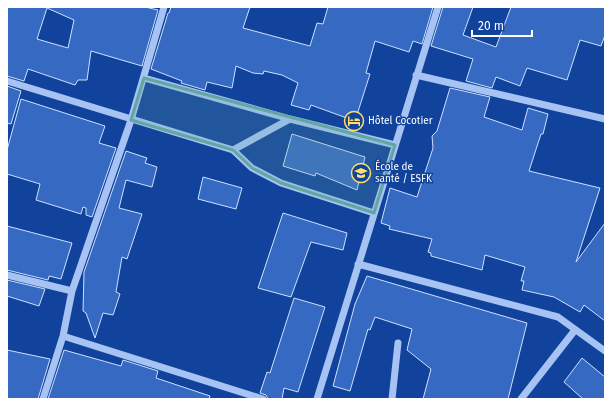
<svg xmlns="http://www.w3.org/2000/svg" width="612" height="406" font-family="'Fira Sans',sans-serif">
	<rect width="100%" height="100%" fill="#11429c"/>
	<path fill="#3569c2" stroke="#cfe0fe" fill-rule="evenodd" d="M7 7H145L158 10 142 66 91 51 87 80H78L75 85 28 69 24 81 7 76ZM47 8 74 20 68 48 37 39Z
		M171 7H250L243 28 310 46 317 23 323 24 328 7H433L422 44 413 41 409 52 375 41 366 73 370 74 355 121 311 105 309 110 291 105 298 83 282 75 264 71 263 74 253 73 236 66 232 88 207 82 205 90 181 83 182 81 151 69 168 13H169Z
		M443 7H473L463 35 496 47 511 7H605V35L601 46 580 40 567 80 527 68 520 86 496 77 492 88 466 81 473 59 431 46Z
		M7 86 21 91 11 124 7 123Z
		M450 88 490 97 484 117 522 130 528 108 548 114 543 134H541L529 171 600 188 576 262 605 223V321L584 305 580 312 554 297 522 290 524 281H521L525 267 485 255 482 270 431 256V253L428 252 432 239 389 229 390 226 381 223 390 188 417 197 433 148 432 136 437 131Z
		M21 99 105 126 99 143 116 148 92 217 86 215V208L83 207 81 214 36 200 40 184 7 174V150Z
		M292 134 365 157 357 190 316 173 315 176 283 166Z
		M126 151 147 158 145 163 157 167 152 187 126 180 119 208 142 214 127 259 122 257 116 292 120 294 113 315 103 313 95 338 86 313 83 311 84 272Z
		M203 177 242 188 236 209 198 199Z
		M283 213 347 233 343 250 311 242 291 297 258 288Z
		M7 226 72 243 61 279 49 276 48 280 7 270Z
		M367 276 527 323 508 399H423L431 369 407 350 412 329 375 317 370 330 368 329 350 391 333 386 355 304Z
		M7 280 45 289 39 306 7 296Z
		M294 298 325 307 298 392 284 388 282 399H268L266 395 260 393 267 372 270 373Z
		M7 350 50 359 38 399H7Z
		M64 350 121 366 123 360 158 371 156 378 210 396 209 399H48Z
		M582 358 605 377V399H583L564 382Z"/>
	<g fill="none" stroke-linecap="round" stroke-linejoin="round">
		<path stroke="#a6c3f4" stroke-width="7" d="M416 75 605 119
			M144 78 290 119
			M7 81 233 150 252 168 281 183 374 213
			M233 150 290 119 395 145
			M358 264 558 317 605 351
			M7 275 72 291
			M63 336 263 399
			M43 399 63 336 72 291 131 120 164 7
			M317 399 438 7
			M392 399 398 343
			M521 399 575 330"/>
	</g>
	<path fill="#63a6a1" fill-opacity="0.2" stroke="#63a6a1" stroke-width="3" stroke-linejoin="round" d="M144 78 395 145 374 213 281 183 252 168 233 150 131 120Z"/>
	<defs>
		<g id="hotel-ring" transform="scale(1)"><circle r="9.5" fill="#11429c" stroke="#ffe069" stroke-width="1.5"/><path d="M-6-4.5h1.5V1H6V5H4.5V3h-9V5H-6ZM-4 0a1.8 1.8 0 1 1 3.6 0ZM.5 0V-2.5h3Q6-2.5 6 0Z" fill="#ffe069"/></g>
		<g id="school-ring" transform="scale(1)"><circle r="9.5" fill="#11429c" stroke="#ffe069" stroke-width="1.5"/><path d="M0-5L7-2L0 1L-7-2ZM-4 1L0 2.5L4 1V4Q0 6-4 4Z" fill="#ffe069"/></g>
	</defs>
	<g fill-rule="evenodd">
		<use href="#hotel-ring" x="354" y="121"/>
		<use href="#school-ring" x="361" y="173"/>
	</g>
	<g text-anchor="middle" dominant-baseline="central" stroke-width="3" stroke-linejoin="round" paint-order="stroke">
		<g font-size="10" fill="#fff" stroke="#11429c" text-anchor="start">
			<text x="368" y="121">Hôtel Cocotier</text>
			<text x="375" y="167">École de<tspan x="375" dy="12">santé / ESFK</tspan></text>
		</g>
	</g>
	<rect width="612" height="406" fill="none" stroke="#ffffff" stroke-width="16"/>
	<path d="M472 30v6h60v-6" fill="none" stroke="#ffffff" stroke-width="2"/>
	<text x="478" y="30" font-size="12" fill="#ffffff" stroke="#11429c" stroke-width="3" paint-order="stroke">20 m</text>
</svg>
